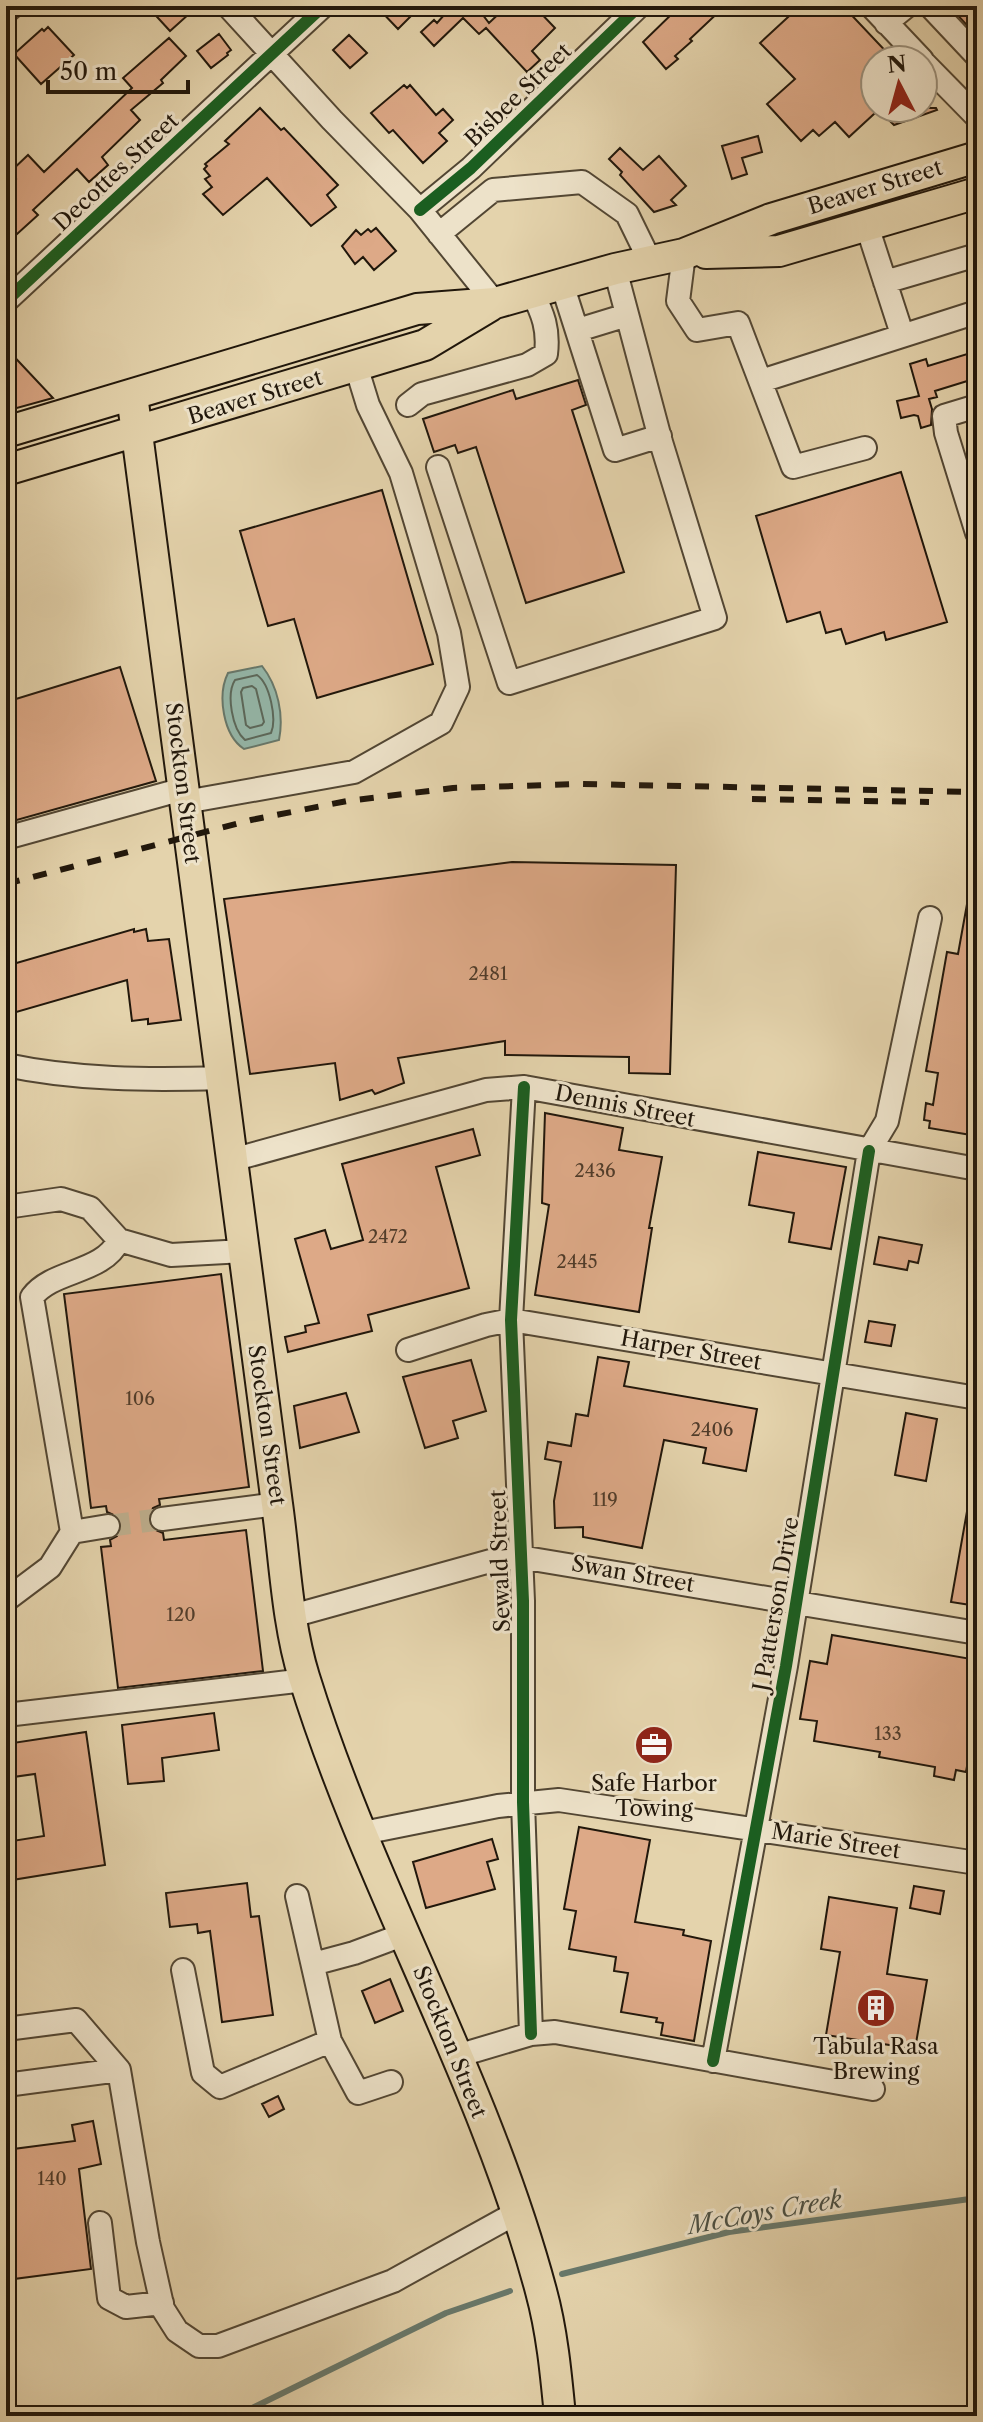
<svg xmlns="http://www.w3.org/2000/svg" width="983" height="2422" font-family="'Libre Caslon Text',serif">
	<rect width="100%" height="100%" fill="#e4d3ac"/>
	<filter id="stains"><feTurbulence type="fractalNoise" baseFrequency=".0025" numOctaves="4"/><feColorMatrix values="0 0 0 0 .2 0 0 0 0 .09 0 0 0 0 .02 0 0 0 .5 -.17"/></filter>
	<radialGradient id="worn" r=".72"><stop offset=".6" stop-color="#630" stop-opacity="0"/><stop offset="1" stop-color="#630" stop-opacity=".3"/></radialGradient>
	<path fill="#95b8ab" stroke="#67786b" stroke-width="2" d="M262 666C278 686 284 715 279 740L244 749C223 735 217 695 228 673Z"/>
	<g fill="none" stroke-linecap="round" stroke-linejoin="round">
		<path stroke="#5b685b" stroke-width="2" d="M257 675C270 684 277 719 271 733L245 740C232 729 226 694 235 680Z
			M252 686 256 689 264 722 262 725 250 728 246 725 241 692 243 688Z"/>
		<path stroke="#67786b" stroke-width="6" d="M562 2274 729 2232 977 2198
			M236 2416 446 2313 510 2291"/>
	</g>
	<path fill="#dda987" stroke="#21170b" stroke-width="2" d="M147 6H182L189 14 170 31Z
		M376 6H403L412 15 398 29Z
		M452 6H476L489 23 507 6H534L555 28 532 51 540 60 527 72 486 28 479 34 463 18 434 46 421 32 434 20 437 23Z
		M680 6H725L690 39 692 41 675 56 678 59 666 69 643 42Z
		M800 6H843L894 60H875V113L849 137 835 122 819 136 813 130 801 141 767 104 795 79 760 43Z
		M949 6H977V36Z
		M48 27 74 55 41 84 14 54 42 29 44 31Z
		M219 34 231 50 227 53 228 55 211 68 197 51Z
		M349 35 367 53 350 68 333 50Z
		M169 38 186 56 161 80 163 83 131 110 140 120 102 157 108 165 89 182 77 169 33 210 38 215 6 244V189L16 179 10 172 28 155 44 172 132 88 123 78Z
		M404 85 407 88 410 85 436 115 443 109 453 120 439 133 447 141 423 163 393 130 389 133 371 113Z
		M260 108 281 130 284 128 338 185 327 195 336 207 311 226 267 178 223 215 203 194 212 187 205 179 210 176 204 169 207 166 205 164 229 144 225 141Z
		M877 108H936L937 110 894 125Z
		M758 136 762 152 742 158 747 174 732 179 722 146Z
		M620 148 643 170 659 156 686 186 671 200 676 205 654 212 620 175 622 172 609 159Z
		M376 228 396 251 374 270 363 257 355 264 342 246 356 230 361 235 368 229 371 232Z
		M6 348 53 398 6 411Z
		M977 351V378L935 391 937 397 929 399 932 409 931 425 921 428 918 416 914 415 901 418 897 401 919 396 910 364 926 359 928 366Z
		M578 380 586 405 572 410 624 572 526 603 476 447 458 453 455 445 434 452 423 419 513 390 516 399Z
		M901 472 947 622 886 640 884 632 846 644 841 629 826 633 820 612 787 622 756 516Z
		M382 490 433 664 317 698 294 619 268 626 240 531Z
		M120 667 156 781 6 823V702Z
		M512 862 676 865 670 1074 629 1073V1057L505 1055V1041L398 1058 404 1083 375 1094 372 1090 340 1100 335 1063 250 1074 224 899Z
		M969 893H977V1136L929 1128 930 1121 924 1120 926 1103 933 1105 938 1073 926 1071 947 952 958 954Z
		M134 929V932L146 929 148 941 169 939 181 1020 148 1024V1019L132 1021 127 980 6 1015V966Z
		M545 1113 623 1128 619 1150 662 1157 649 1228H652L639 1312 535 1295 549 1205 542 1203Z
		M473 1129 480 1155 436 1167 469 1288 368 1315 372 1331 288 1352 285 1337 306 1332 305 1326 319 1323 295 1239 325 1230 331 1249 363 1240 342 1164Z
		M758 1152 846 1167 831 1249 789 1242 794 1213 749 1205Z
		M879 1237 922 1245 918 1263 909 1261 907 1270 874 1264Z
		M221 1274 249 1487 159 1499 160 1505 153 1508 148 1520 151 1528 163 1533 164 1540 246 1530 263 1671 118 1688 101 1547 111 1546 110 1540 117 1536 122 1524 118 1517 107 1512 106 1506 91 1508 64 1294Z
		M869 1321 895 1325 891 1346 865 1342Z
		M598 1357 629 1362 624 1386 757 1409 746 1471 703 1463 706 1448 664 1440 642 1548 583 1537V1527L555 1528 554 1501 561 1462 545 1459 548 1442 571 1446 576 1414 588 1416Z
		M471 1360 486 1411 453 1421 458 1438 425 1448 403 1377Z
		M346 1393 359 1432 300 1448 294 1406Z
		M906 1413 937 1419 926 1481 895 1475Z
		M969 1500 977 1501V1606L951 1602Z
		M832 1635 977 1660V1710L966 1772 956 1770 954 1780 934 1776 935 1767 879 1757 880 1752 814 1741 817 1721 800 1719 810 1661 827 1664Z
		M214 1713 219 1750 162 1758 164 1781 128 1784 122 1725Z
		M86 1732 105 1865 12 1880 6 1842 44 1836 35 1774 6 1778V1744Z
		M579 1827 650 1840 635 1922 684 1930 683 1935 711 1941 694 2041 661 2035 663 2023 656 2022 657 2018 621 2012 628 1973 614 1971 616 1957 569 1949 576 1911 564 1909Z
		M492 1839 498 1859 487 1862 495 1889 426 1908 413 1862Z
		M247 1883 251 1917 259 1916 273 2015 222 2022 210 1931 198 1933 197 1924 170 1927 166 1893Z
		M914 1886 944 1891 940 1914 910 1908Z
		M829 1897 897 1908 887 1974 927 1980 915 2049 826 2035 840 1952 821 1949Z
		M390 1979 403 2011 375 2023 362 1991Z
		M278 2096 284 2109 269 2117 262 2104Z
		M93 2121 101 2164 79 2169 91 2269 6 2280V2150L75 2141 72 2125Z"/>
	<g fill="none" stroke-linecap="round" stroke-linejoin="round">
		<path stroke="#bdad8c" stroke-width="22" stroke-dasharray="22 11" stroke-linecap="butt" d="M108 1526 162 1519"/>
		<g stroke="#524633" stroke-width="26">
			<path id="minor" d="M228 6 332 120 420 210 495 303
				M871 6 922 60
				M930 6 977 56
				M6 12 13 6
				M886 23 907 6
				M923 62 977 117
				M420 210 471 168 639 6
				M867 226 902 334
				M439 234 493 190 582 182 627 214 650 261
				M684 254 678 301 697 330 738 323 793 467 865 448
				M885 282 977 255
				M562 284 615 450 660 436
				M6 301 323 6
				M578 330 627 315
				M761 381 977 312
				M408 405 422 394 527 365 546 354C549 329 543 314 532 292
				M977 406 944 416 946 433 977 533
				M438 467 509 683 715 618 661 442 615 269
				M185 802 354 772 441 723 458 687 449 633 401 473 368 405 356 366
				M6 838 183 789
				M6 1065C76 1080 149 1080 221 1078
				M524 1087 511 1320 523 1601V1802L531 2034
				M232 1160 486 1090 524 1087 977 1169
				M6 1207 61 1199 90 1208 119 1240 171 1255 244 1251
				M408 1350 486 1325 511 1320 977 1398
				M162 1519 277 1504
				M108 1526 72 1532 32 1297C53 1269 103 1274 119 1240
				M6 1600 50 1567 72 1532
				M292 1616 494 1560 520 1557 977 1633
				M6 1715 305 1680
				M363 1833 498 1806 559 1800 977 1863
				M297 1896 330 2041 358 2093 391 2082
				M313 1964 354 1953 405 1934
				M183 1970 203 2073 220 2087 330 2041
				M6 2029 76 2020 119 2070 148 2242 163 2309 177 2331 199 2346H218L393 2281 516 2213
				M457 2056 531 2034 555 2032 873 2089
				M713 2061 786 1666 869 1151 887 1121 930 918
				M6 2085 119 2070
				M100 2223 109 2298 126 2307 162 2303"/>
		</g>
		<g stroke="#21170b" stroke-width="34">
			<path id="major" d="M706 253 779 251 977 193
				M132 395 277 1504C285 1561 287 1622 304 1677 369 1887 484 2078 541 2291 552 2331 556 2374 560 2416
				M6 432 417 309 495 303 615 269 684 254 771 219 977 157
				M6 470 425 345 490 306"/>
		</g>
		<use href="#minor" stroke="#ede2c9" stroke-width="22"/>
		<use href="#major" stroke="#e4d3ac" stroke-width="30"/>
		<path stroke="#21170b" stroke-width="6" stroke-dasharray="14 14" stroke-linecap="butt" d="M752 799 929 802
			M6 884 251 820 347 801 453 788 581 784 977 792"/>
		<g stroke="#ede2c9" stroke-width="17">
			<path id="cycleway" d="M420 210 471 168 639 6
				M6 301 323 6
				M524 1087 511 1320 523 1601V1802L531 2034
				M713 2061 786 1666 869 1151"/>
		</g>
		<use href="#cycleway" stroke="#1b5e20" stroke-width="12"/>
	</g>
	<defs>
		<g id="office-disc" transform="scale(2)"><circle r="9.5" fill="#8f2418" stroke="#ede2c9"/><path d="M-6-3h4V-5.5h4V-3h4V5H-6ZM-1-4.5V-3h2v-1.5ZM-6 0V1H6V0Z" fill="#fff"/></g>
		<g id="building-disc" transform="scale(2)"><circle r="9.5" fill="#8f2418" stroke="#ede2c9"/><path d="M-4-6H4V6H1V3H-1V6H-4ZM-2.5-4.3h1.7v1.8h-1.7ZM.8-4.3h1.7v1.8H.8ZM-2.5-1h1.7V.8h-1.7ZM.8-1h1.7V.8H.8Z" fill="#fff"/></g>
	</defs>
	<g fill-rule="evenodd">
		<use href="#office-disc" x="654" y="1745"/>
		<use href="#building-disc" x="876" y="2008"/>
	</g>
	<g text-anchor="middle" dominant-baseline="central" stroke-width="6" stroke-linejoin="round" paint-order="stroke">
		<g font-size="18" fill="#503c2a">
			<text x="488" y="974">2481</text>
			<text x="595" y="1171">2436</text>
			<text x="388" y="1237">2472</text>
			<text x="577" y="1262">2445</text>
			<text x="140" y="1399">106</text>
			<text x="712" y="1430">2406</text>
			<text x="605" y="1500">119</text>
			<text x="181" y="1615">120</text>
			<text x="888" y="1734">133</text>
			<text x="52" y="2179">140</text>
		</g>
		<g font-size="22" fill="#21170b" stroke="#ede2c9">
			<text transform="translate(518 95) rotate(-44)">Bisbee Street</text>
			<text transform="translate(116 172) rotate(-43)">Decottes Street</text>
			<text transform="translate(875 187) rotate(-17)">Beaver Street</text>
			<text transform="translate(255 397) rotate(-17)">Beaver Street</text>
			<text transform="translate(183 783) rotate(83)">Stockton Street</text>
			<text transform="translate(625 1106) rotate(11)">Dennis Street</text>
			<text transform="translate(691 1350) rotate(10)">Harper Street</text>
			<text transform="translate(267 1425) rotate(82)">Stockton Street</text>
			<text transform="translate(500 1561) rotate(-92)">Sewald Street</text>
			<text transform="translate(633 1574) rotate(10)">Swan Street</text>
			<text transform="translate(776 1604) rotate(-80)">J Patterson Drive</text>
			<text transform="translate(836 1841) rotate(9)">Marie Street</text>
			<text transform="translate(450 2042) rotate(68)">Stockton Street</text>
		</g>
		<g font-size="22" fill="#21170b" stroke="#ede2c9">
			<text x="654" y="1783">Safe Harbor<tspan x="654" dy="25">Towing</tspan></text>
			<text x="876" y="2046">Tabula Rasa<tspan x="876" dy="25">Brewing</tspan></text>
		</g>
		<g font-size="24" font-style="italic" fill="#4a4f43" stroke="#ede2c9">
			<text transform="translate(765 2212) rotate(-10)">McCoys Creek</text>
		</g>
	</g>
	<rect width="983" height="2422" fill="none" stroke="#e4d3ac" stroke-width="32"/>
	<rect x="8" y="8" width="967" height="2406" fill="none" stroke="#21170b" stroke-width="4"/>
	<rect x="16" y="16" width="951" height="2390" fill="none" stroke="#21170b" stroke-width="2"/>
	<g transform="translate(899 84) rotate(354)"><circle r="38" fill="#ede2c9" stroke="#9b917d" stroke-width="2"/>
	<path d="M0-6L14 30L0 20L-14 30Z" fill="#8f2418"/>
	<text y="-12" font-size="22" font-weight="bold" text-anchor="middle" fill="#21170b">N</text>
	</g>
	<path d="M48 80v12h140v-12" fill="none" stroke="#21170b" stroke-width="4"/>
	<text x="60" y="80" font-size="24" fill="#21170b" stroke="#ede2c9" stroke-width="6" paint-order="stroke">50 m</text>
	<rect width="100%" height="100%" filter="url(#stains)"/>
	<rect width="100%" height="100%" fill="url(#worn)"/>
</svg>
